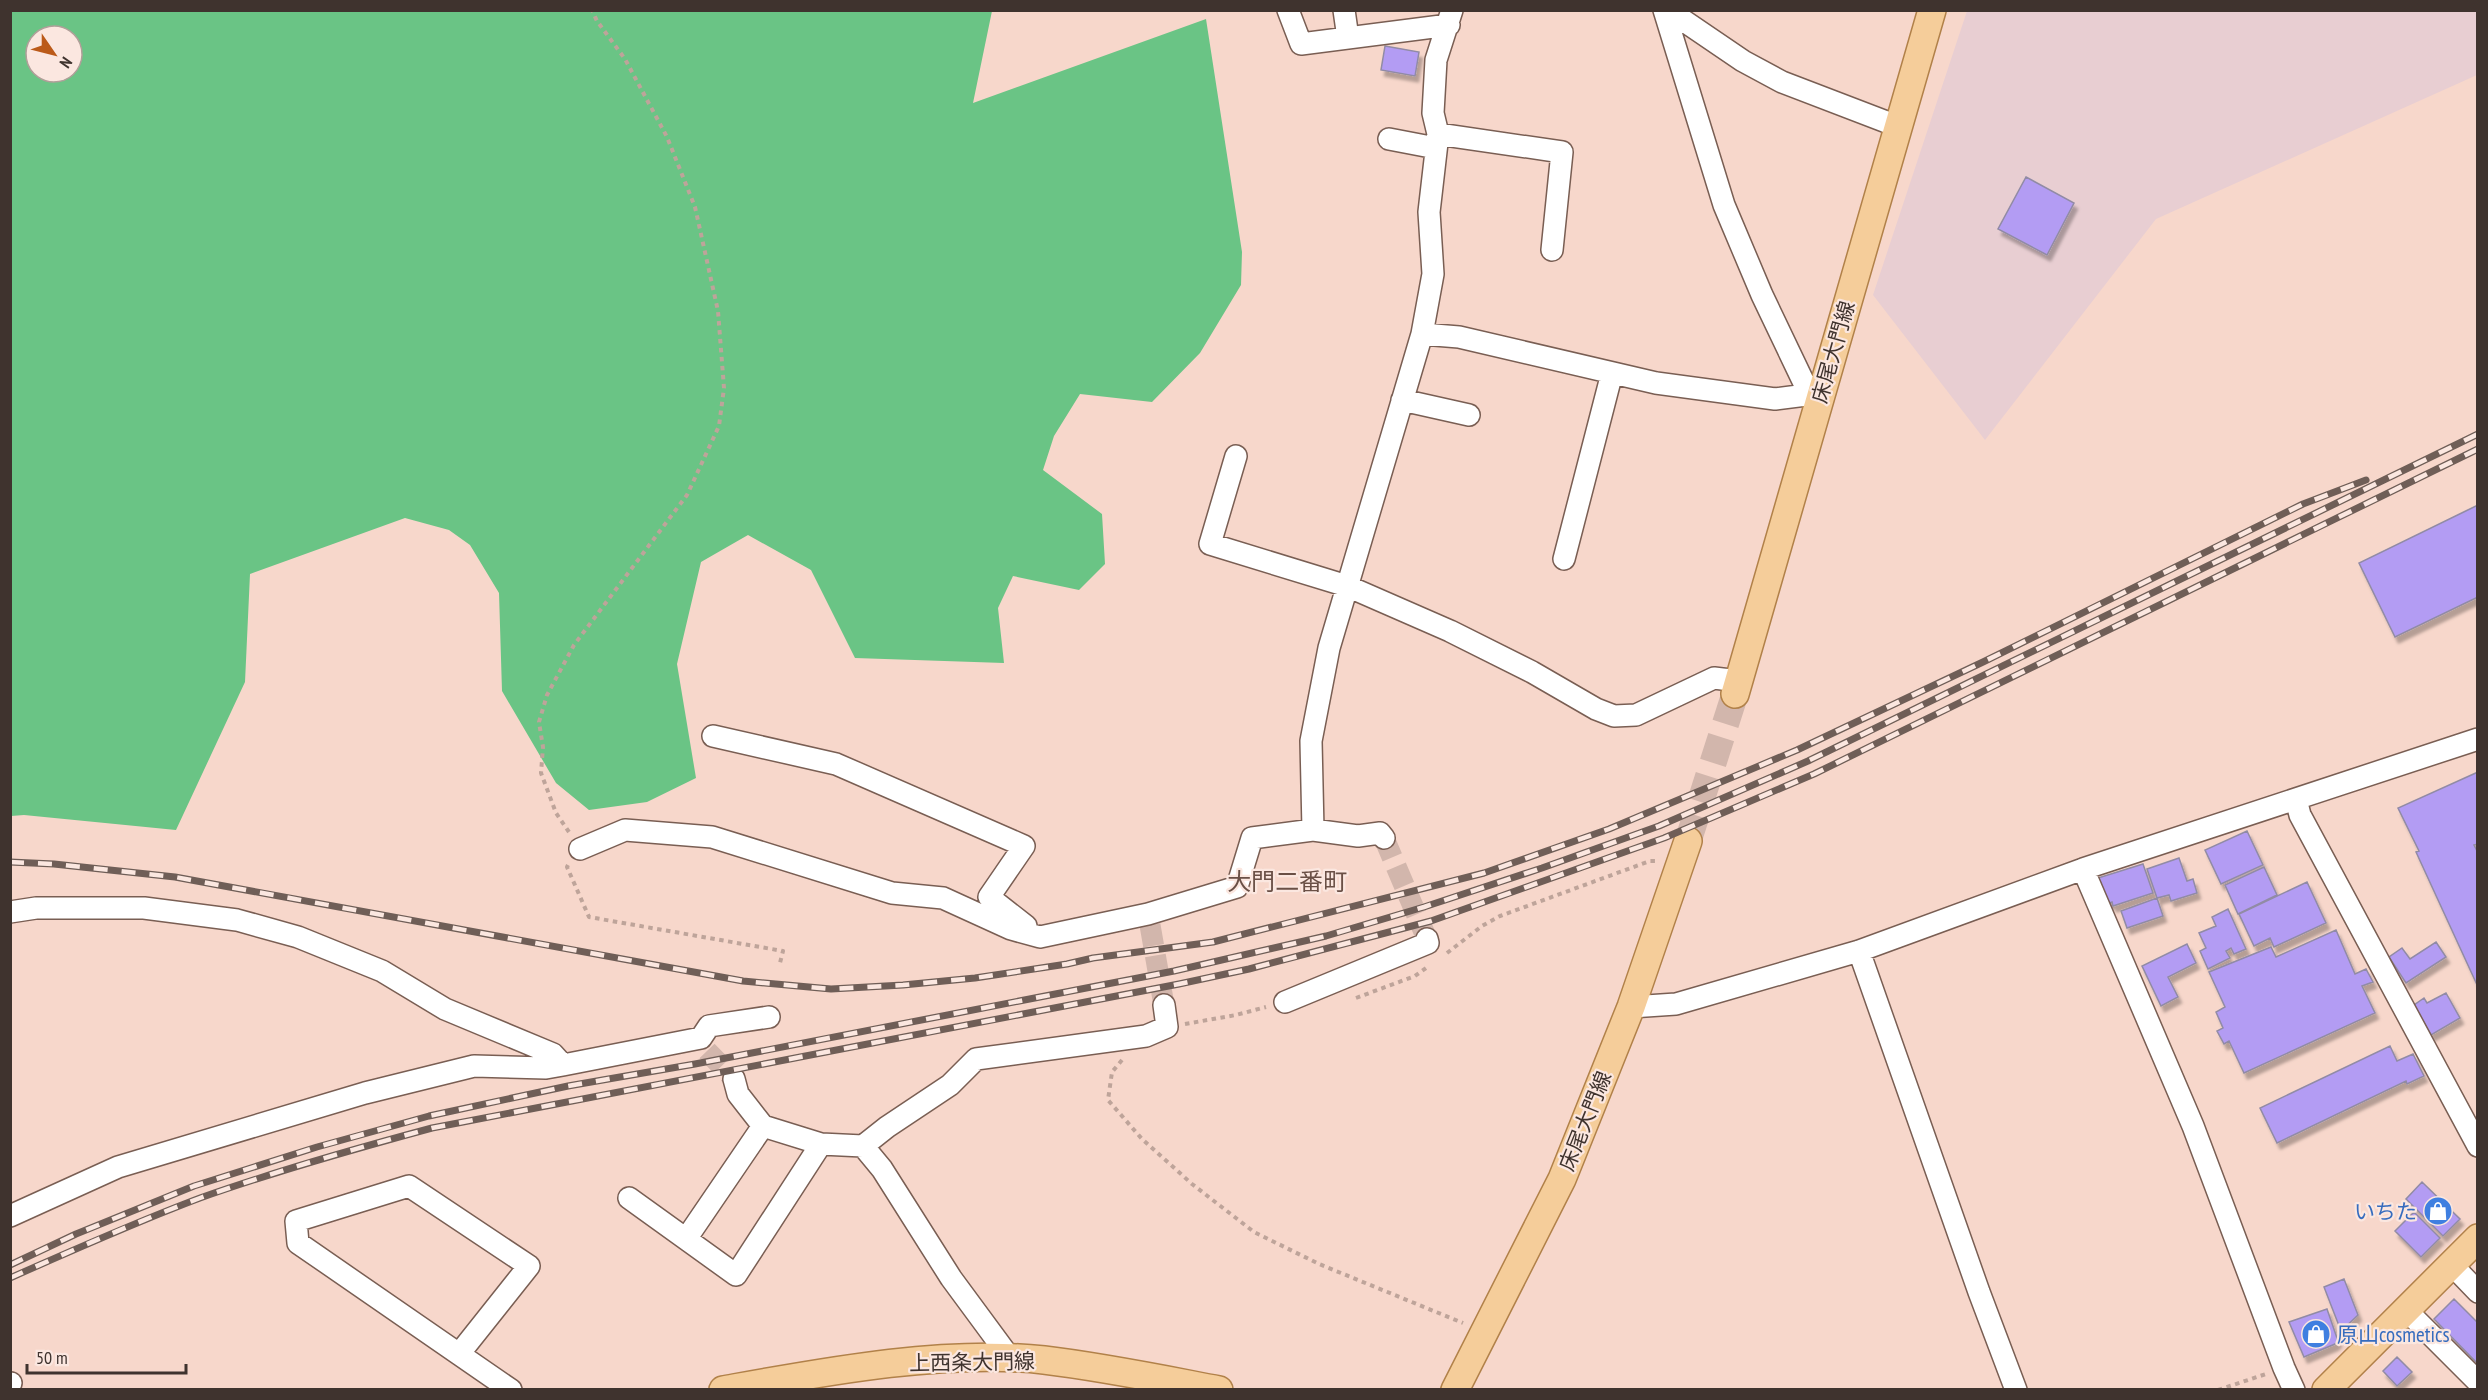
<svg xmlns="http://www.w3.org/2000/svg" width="2488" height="1400" font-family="'PT Sans Narrow','Noto Sans JP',sans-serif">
	<defs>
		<filter id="shadow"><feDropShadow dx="3.5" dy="6" stdDeviation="1.5" flood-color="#0004"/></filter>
	</defs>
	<rect width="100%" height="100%" fill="#f7d7cb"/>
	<path fill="#e8ced2" d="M1967 11H2477V75L2156 219 1985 440 1873 295Z"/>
	<path fill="#6ac485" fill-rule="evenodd" d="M11 10 992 11 973 103 1206 19 1242 252 1241 285 1200 353 1152 402 1080 394 1054 436 1043 470 1102 514 1105 564 1079 590 1013 576 998 608 1004 663 855 658 811 570 748 535 701 562 677 664 696 778 647 802 589 810 556 783 502 691 499 593 470 545 449 530 405 518 250 574 245 682 176 830 24 815 11 816ZM36 36H72V72H36Z"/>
	<path fill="#b39cf3" stroke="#918ba5" stroke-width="1.5" filter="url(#shadow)" d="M1385 46 1419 52 1415 76 1381 70Z
		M2026 177 2074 203 2047 255 1998 229Z
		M2478 505V597L2395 637 2359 563Z
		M2478 772V844L2474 845 2478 853V987L2416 852 2419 851 2398 808Z
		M2247 831 2263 865 2221 884 2205 850Z
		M2179 858 2187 881 2193 879 2197 893 2171 901 2169 895 2157 898 2147 869Z
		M2143 864 2153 893 2113 906 2112 902 2107 904 2098 878Z
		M2264 867 2277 895 2238 914 2225 885Z
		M2307 882 2326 923 2274 947 2270 938 2254 946 2239 914Z
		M2157 898 2163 916 2127 928 2121 911Z
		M2228 909 2246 949 2234 954 2231 948 2226 951 2230 958 2208 969 2200 951 2206 948 2199 933 2216 926 2212 917Z
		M2336 930 2355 974 2366 969 2373 982 2362 986 2375 1013 2244 1073 2229 1041 2224 1044 2217 1031 2223 1028 2216 1012 2225 1007 2209 972 2271 947 2276 957Z
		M2436 942 2446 957 2406 983 2389 957 2402 948 2410 959Z
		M2187 944 2196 963 2168 977 2178 997 2161 1006 2142 966Z
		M2446 993 2460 1018 2431 1035 2414 1005 2424 998 2427 1003Z
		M2390 1046 2397 1061 2413 1054 2424 1076 2407 1084 2406 1081 2277 1143 2260 1108Z
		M2422 1182 2460 1219 2443 1236 2406 1199Z
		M2414 1212 2440 1238 2421 1257 2395 1231Z
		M2344 1279 2358 1315 2341 1331 2324 1287Z
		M2454 1299 2478 1323V1364L2434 1319Z
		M2327 1309 2338 1341 2335 1344 2304 1357 2289 1322Z
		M2397 1357 2412 1372 2397 1386 2383 1371Z"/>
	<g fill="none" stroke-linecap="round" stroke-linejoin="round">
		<path stroke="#d2b6ac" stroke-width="21" stroke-dasharray="21 10" stroke-linecap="butt" d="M1384 838 1427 939
			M1150 925 1164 1005
			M707 1051 734 1079"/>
		<path stroke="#d2b6ac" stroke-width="27" stroke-dasharray="27 14" stroke-linecap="butt" d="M1688 841 1735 694"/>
		<g stroke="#795e53" stroke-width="24">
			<path id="minor" d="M1288 10 1301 44 1449 25
				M1344 10 1348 38
				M1664 10 1724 205 1762 295 1804 383 1822 393
				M1668 10 1743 61 1782 82 1897 126
				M1438 134 1562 152 1552 250
				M1389 139 1436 148
				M1422 334 1459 337 1656 383 1775 399 1822 393
				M1402 400 1469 415
				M1236 456 1210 544 1347 586 1450 631 1532 672 1596 709 1614 716 1636 715 1714 678 1739 681
				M1564 559 1612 373
				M713 736 836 764 1024 846 989 897 1026 926
				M2296 799 2300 815 2478 1146
				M1313 830 1311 741 1329 648 1422 334 1433 274 1429 212 1438 134 1433 113 1436 60 1452 10
				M580 849 625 830 712 837 892 893 943 898 1011 929 1040 937 1148 914 1237 887 1252 838 1313 830 1358 836 1380 833 1384 838
				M2083 869 2193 1126 2284 1368 2294 1390
				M10 912 36 908H144L237 920 298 937 382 971 445 1009 553 1054 563 1065
				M1859 951 1979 1292 2016 1390
				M1285 1002 1428 943 1427 939
				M1631 1007 1676 1004 1859 951 2083 869 2478 739
				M734 1079 738 1094 763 1126 821 1144 863 1146 887 1127 950 1085 976 1059 1146 1036 1167 1027 1164 1005
				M863 1146 882 1169 951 1278 1010 1358
				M629 1198 736 1275 821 1144
				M10 1216 118 1167 365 1093 474 1066 546 1068 563 1065 701 1038 709 1026 769 1017
				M686 1239 763 1126
				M2451 1264 2478 1292
				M2406 1310 2478 1382
				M459 1354 529 1266 409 1186 296 1221 298 1243 511 1390
				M10 1383H11"/>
		</g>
		<g stroke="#b18149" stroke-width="30">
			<path id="major" d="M1735 694 1932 10
				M723 1390C823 1372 944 1349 1044 1360 1103 1367 1161 1379 1219 1390
				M1455 1390 1562 1179 1631 1007 1688 841
				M2326 1390 2478 1238"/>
		</g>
		<path stroke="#bea49a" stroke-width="4" stroke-dasharray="4.5 4.5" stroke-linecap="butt" d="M569 832 556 813 541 773 543 747 539 722 547 695 574 645 687 495 719 426 724 388 718 311 695 207 667 137 625 59 597 21 592 10
			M568 865 567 867 589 917 783 951 780 963
			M1447 953 1482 926 1500 916 1650 861H1658
			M1356 998 1415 976 1426 968
			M1185 1024 1236 1015 1266 1007
			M1122 1060 1112 1072 1108 1100 1142 1139 1192 1184 1254 1232 1319 1264 1463 1323
			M2218 1390 2266 1374"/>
		<use href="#minor" stroke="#fff" stroke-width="21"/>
		<use href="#major" stroke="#f5cd9a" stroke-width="27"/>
		<g stroke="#6f5e57" stroke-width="7">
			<path id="rail" d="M10 862 54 864 175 877 743 981 831 989 903 985 975 978 1067 964 1093 958 1213 942 1484 873 1609 829 1797 750 1983 662 2303 504 2366 480
				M10 1265 76 1234 194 1186 317 1147 429 1116 568 1086 695 1064 1174 971 1326 936 1424 907 1542 868 1659 826 1808 761 2478 434
				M10 1278C73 1250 136 1222 200 1198 276 1171 354 1149 432 1128L1179 984 1249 969 1431 921 1664 838 1814 774 2478 449"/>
		</g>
		<use href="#rail" stroke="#fbe7e0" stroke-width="4.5" stroke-dasharray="14" stroke-linecap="butt"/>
	</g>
	<defs>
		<g id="shop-disc" transform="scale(1.5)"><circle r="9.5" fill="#3f7fe0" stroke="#fbe7e0"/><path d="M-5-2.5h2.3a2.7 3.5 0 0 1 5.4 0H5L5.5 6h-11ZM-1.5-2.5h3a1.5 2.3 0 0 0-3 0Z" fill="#fff"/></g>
	</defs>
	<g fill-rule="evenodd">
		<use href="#shop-disc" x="2438" y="1211"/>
		<use href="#shop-disc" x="2316" y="1334"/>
	</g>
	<g text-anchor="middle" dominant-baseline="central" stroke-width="4.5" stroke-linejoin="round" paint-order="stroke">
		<g font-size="21" fill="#3f332e" stroke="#fbe7e0">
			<text transform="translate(1833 352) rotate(-74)">床尾大門線</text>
			<text transform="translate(1585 1121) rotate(-68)">床尾大門線</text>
			<text transform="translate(972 1362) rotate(-1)">上西条大門線</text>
		</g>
		<g font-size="21" fill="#366cbe" stroke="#fbe7e0" text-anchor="end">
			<text x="2417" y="1211">いちた</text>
			<text x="2337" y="1334" text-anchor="start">原山cosmetics</text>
		</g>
		<g font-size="24" fill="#6a5046" stroke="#fbe7e0">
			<text x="1287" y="881">大門二番町</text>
		</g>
	</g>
	<rect width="2488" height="1400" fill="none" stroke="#3f332e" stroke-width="24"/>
	<g transform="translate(54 54) rotate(125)"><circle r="28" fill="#fbe7e0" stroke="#b09f99" stroke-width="1.5"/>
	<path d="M0-4.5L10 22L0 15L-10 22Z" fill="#bb5a19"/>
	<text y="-9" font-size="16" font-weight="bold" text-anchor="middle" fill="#3f332e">N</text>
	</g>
	<path d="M27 1364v9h159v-9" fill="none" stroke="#3f332e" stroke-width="3"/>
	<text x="36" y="1364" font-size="18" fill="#3f332e" stroke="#fbe7e0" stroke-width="4.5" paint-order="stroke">50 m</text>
</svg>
